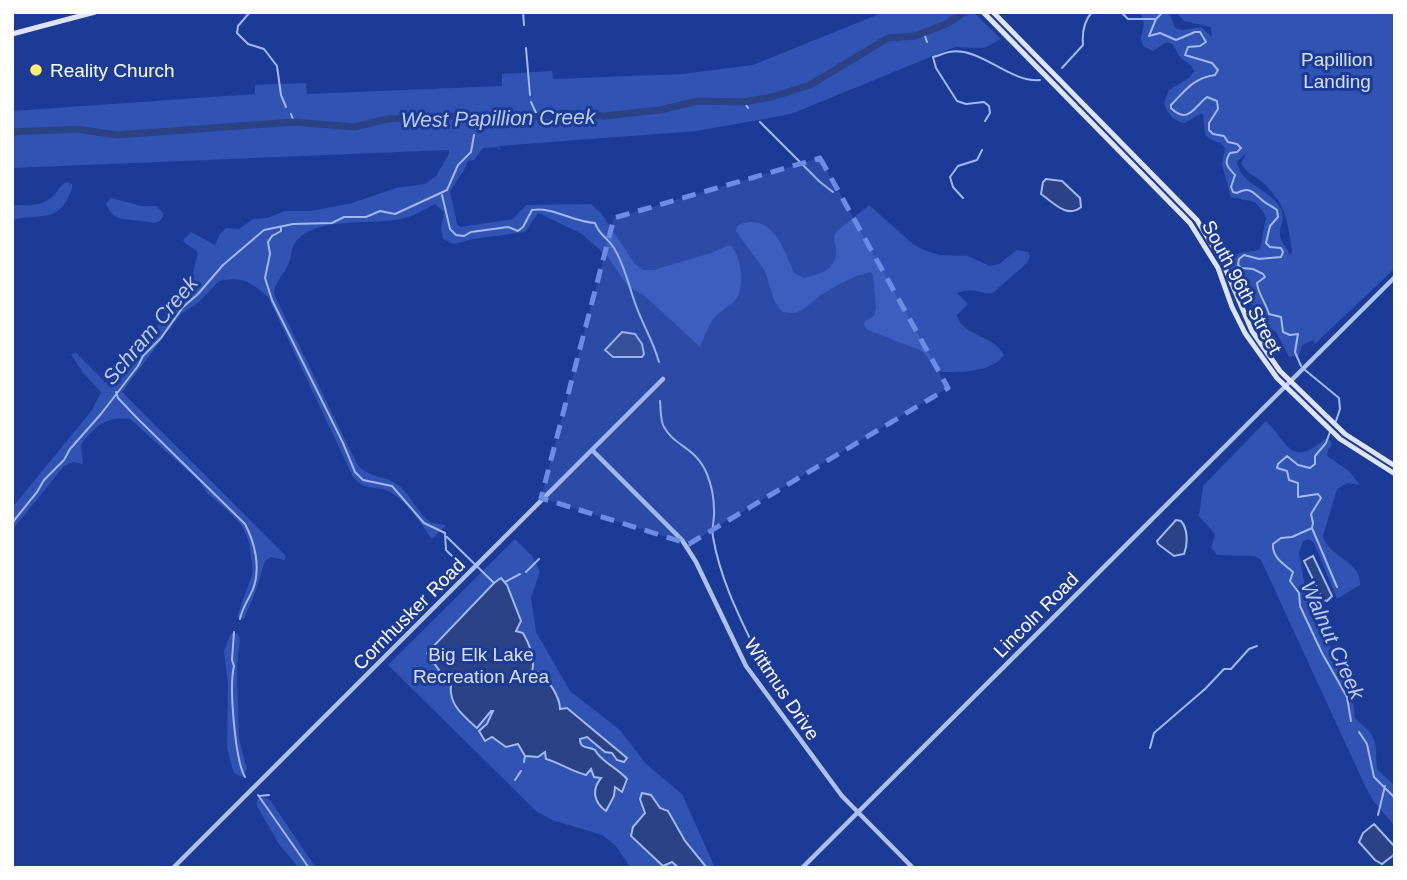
<svg xmlns="http://www.w3.org/2000/svg" width="1407" height="880" font-family="Helvetica,sans-serif">
	<rect width="100%" height="100%" fill="#1c3b96"/>
	<path fill="#3053b4" fill-rule="evenodd" d="M884 12H973L1001 39 984 48 955 47 791 114 697 131 499 146 500 150 497 147 483 148 474 160 468 161 464 170 450 191 457 224 460 227 513 219 526 205 591 204 601 213 635 264 643 270H654L711 253 730 245C741 254 745 285 737 298 730 307 718 311 712 321 707 329 704 338 700 347L647 298 627 285 608 257 582 234 538 213 525 232 473 239 454 244 443 239 441 229 444 212 435 204C422 211 410 218 395 220 368 224 316 218 297 240 290 248 292 257 288 265 283 275 274 283 274 294L357 464C368 478 383 475 397 484 411 495 417 512 431 523L446 525 432 539C421 525 409 503 392 493 377 484 367 493 353 477L268 297C250 282 244 276 219 281L199 302 181 314 122 392 286 556 284 560 271 557 265 561 256 590 244 619 237 617 253 572 249 542 242 526 227 510 208 494 199 481 130 419C106 416 95 427 81 444L83 464 73 462 64 466 12 530V508L92 410 101 392 83 373 71 354 76 353 105 382 113 386 191 280 198 253C194 247 186 246 183 240L191 232 215 245 220 234 226 228 239 229 253 219 267 218 285 211H311L352 203 396 188 425 184 436 176 449 154V150L12 168V111L255 94V85L306 83 307 94 502 86V74L552 71 553 79 682 74 753 65Z
		M1140 12H1169L1175 28 1183 30 1201 27 1212 37 1211 27 1184 21 1176 12H1395V268L1315 344 1313 340 1302 345 1299 356 1289 357 1276 332 1261 323 1244 288 1236 282 1227 261C1235 250 1249 254 1260 249L1266 218 1264 213 1255 202 1231 197 1222 165 1225 148C1220 140 1211 142 1205 135L1203 114H1200L1185 123C1174 122 1167 113 1164 103L1169 90 1189 78 1194 71C1191 63 1188 64 1182 59 1176 55 1174 37 1163 44 1159 46 1157 49 1153 51L1143 46 1141 38 1144 24ZM1248 151 1241 163C1246 173 1252 174 1261 181 1285 202 1288 221 1292 251L1290 255C1288 249 1281 242 1280 236 1279 226 1286 219 1281 209 1270 188 1241 186 1237 162Z
		M66 182 72 184C73 191 70 193 67 200 56 222 32 214 12 220V205C25 205 40 207 51 198 57 193 59 186 66 182Z
		M111 198 142 206H157L164 214 161 220 156 223C147 223 141 220 132 220 118 219 111 217 106 203Z
		M869 205 913 244 926 251 940 255 968 256 990 266 999 264 1017 250 1028 252 1030 256 1028 262 993 293C979 295 977 286 957 293L968 304 957 315C962 336 994 335 1004 355 991 373 962 372 941 372L922 351 868 330 864 325 865 321 874 316 876 308 873 275 870 272C855 275 837 285 824 293 809 302 801 319 781 311L774 300 765 271 736 231 738 225C773 211 784 250 794 273L804 278C819 274 838 270 836 249 835 241 833 239 836 232Z
		M1266 421C1289 444 1291 468 1325 439L1331 441 1332 445 1328 450 1327 456 1349 471 1360 485 1347 483 1337 489 1323 536C1328 558 1361 559 1360 585L1337 599 1314 543 1309 539 1303 541 1299 553 1304 582 1316 608 1319 626 1330 645 1334 658 1349 670 1345 682 1353 700 1355 718C1359 723 1364 725 1368 730 1379 742 1375 755 1377 769L1395 786V826L1374 802 1366 788 1261 560 1255 556 1217 555 1211 548 1215 534 1199 516 1203 486Z
		M515 539 532 556 540 571 531 598 536 632 570 691 620 730 646 764 682 794 715 868H631L616 846 602 835 552 820 536 811 388 665Z
		M233 633 237 634 240 638 237 667 239 738 247 770 242 777 234 773 232 767 227 748 228 685 224 651 230 635Z
		M262 797 270 800 316 868H299L279 844 257 806V800Z"/>
	<path fill="#2b4286" stroke="#a2b9f1" stroke-width="2" d="M1046 179 1062 181 1080 198 1081 207C1067 219 1053 202 1041 194L1043 182Z
		M622 332 635 334 642 344 644 354 642 357H613L605 350Z
		M1176 520 1181 521C1188 529 1188 544 1184 554L1174 556 1158 544 1157 541Z
		M1313 556 1332 596 1327 601 1323 600 1304 561Z
		M501 578 507 585 521 621 516 631 523 633C530 645 535 660 532 672H540C549 681 560 697 560 709L567 708 627 758 624 762 617 760 612 753 605 752 587 737 580 739C580 750 589 746 595 750 602 763 617 767 627 779L622 792 615 787 614 796 606 811C593 802 592 789 601 778L594 777 591 769 586 775C571 771 560 763 546 759L545 752 538 757 525 756 518 744 506 747 492 737 485 741 479 731 487 724 493 711H491L477 728C461 714 446 702 452 679L444 677 427 653 494 583Z
		M642 793 651 795 660 808 668 811 685 841 707 868H679L672 862 663 866 631 836 633 827 645 813 640 799Z
		M1374 824 1395 847V854L1382 864 1375 860 1359 842 1363 833Z"/>
	<g fill="none" stroke-linecap="round" stroke-linejoin="round">
		<path stroke="#a2b9f1" stroke-width="2" d="M250 12 238 26 237 33 248 44 264 49 277 66 281 95 286 107
			M523 12 524 25
			M1121 12 1128 19H1155
			M1163 12 1156 19 1149 36 1160 33 1176 40 1195 32H1200L1206 42 1200 46 1188 47 1185 55 1212 63 1218 70 1215 75C1193 78 1185 91 1171 105V108C1188 125 1194 107 1207 97L1217 101 1218 109 1209 123V130L1213 134 1224 136 1228 142 1237 144 1241 148 1237 152 1230 153C1223 164 1228 167 1235 175L1231 187 1233 192 1237 193C1250 186 1252 192 1262 200 1266 204 1272 206 1277 210L1278 217 1270 226 1266 243 1270 247 1281 248 1283 252 1281 257 1259 259 1244 255 1239 259 1238 265 1241 268 1253 269 1263 274 1265 277 1257 283C1258 294 1266 303 1269 314L1281 317 1283 332 1290 335 1298 334 1295 352 1301 366
			M924 33 927 42
			M526 48 530 95
			M1062 68 1083 45C1082 33 1084 21 1092 12
			M531 102 538 117
			M744 102 748 108
			M291 114 294 122
			M985 121 990 113 989 106 984 102 966 104 957 101 936 68 933 57C938 56 944 53 949 52 980 46 1009 83 1040 80
			M760 122 820 182 833 192
			M479 126 482 119
			M442 195 450 229 456 235 464 236 471 232 508 227 518 231 523 227 532 210C554 207 573 222 595 223 600 237 607 236 614 248 624 264 628 283 634 300 641 322 653 340 659 362
			M963 198 953 187 950 177 958 166 977 160 982 150
			M281 228V231L272 236 268 242 270 254 265 278 272 300 343 443 355 472 363 480 392 486 424 523 445 533 446 550 454 558
			M1305 370 1339 398 1340 409 1336 421
			M116 392 118 398 137 418 245 524C255 543 261 568 253 589 249 599 242 608 240 619
			M660 401C661 410 660 420 664 427 675 447 696 447 707 474 711 484 714 499 714 510 715 519 711 528 713 537 720 578 738 614 756 651L757 654 752 657
			M1330 432 1326 443 1315 456V464L1310 468 1298 465 1287 456 1278 464 1277 468 1287 471 1289 480 1298 483V497L1318 494 1321 498 1311 514 1313 523 1312 528 1337 587
			M12 523 37 492 44 480 64 460 70 449 101 414 138 366 143 356 161 338 183 307 198 294 223 265 264 230 293 224 332 223 344 217H366L380 211 395 214 447 190 458 165 471 152 474 135
			M1312 528 1292 537 1281 538 1273 544C1272 558 1284 564 1293 572L1290 581 1299 593 1300 606 1322 653 1347 697 1351 721
			M447 537 494 583
			M526 572 539 559
			M505 582 520 574
			M234 632 232 660 234 666C229 686 235 760 245 777
			M757 654 777 685 784 684
			M1359 732 1367 744 1374 777 1395 798
			M1150 748 1154 733 1205 689 1224 669H1231L1249 649 1257 646
			M524 762 525 756
			M515 780 521 771
			M258 795 309 868
			M259 796 269 795
			M1378 815 1385 786"/>
		<path stroke="#2b4286" stroke-width="7" d="M12 132 77 129 117 135 294 122 355 127 387 119 449 116 504 121 562 113 604 116 660 110 698 101 744 102 772 97 810 85 888 38 915 36 946 24 965 12"/>
		<path stroke="#afc1f0" stroke-width="4.5" d="M592 450 682 540 696 562 746 666 842 796 913 868
			M173 868 663 379
			M802 868 1395 277"/>
		<path stroke="#dde4fb" stroke-width="5" d="M983 12 1190 223 1218 268 1232 307 1245 333 1277 378 1340 439 1395 474
			M993 12 1197 220 1223 263 1252 331 1280 371 1345 434 1395 466
			M12 34 95 12"/>
	</g>
	<path fill="#6c8ce6" fill-opacity="0.2" stroke="#6c8ce6" stroke-width="5" stroke-dasharray="14 9" stroke-linejoin="round" d="M820 158 948 388 689 544 541 498 614 218Z"/>
	<circle fill="#ffef6e" stroke="#1c3b96" stroke-width="2.5" cx="36" cy="70" r="7"/>
	<g text-anchor="middle" dominant-baseline="central" stroke-width="6" stroke-linejoin="round" paint-order="stroke">
		<g font-size="19" fill="#d6e0fb" stroke="#1c3b96">
			<text x="1337" y="59">Papillion<tspan x="1337" dy="22">Landing</tspan></text>
			<text x="481" y="654">Big Elk Lake<tspan x="481" dy="22">Recreation Area</tspan></text>
		</g>
		<g font-size="19" fill="#fff" stroke="#1c3b96" text-anchor="start">
			<text x="50" y="70">Reality Church</text>
		</g>
		<g font-size="19" fill="#fff" stroke="#1c3b96">
			<text transform="translate(1242 287) rotate(62)">South 96th Street</text>
			<text transform="translate(409 614) rotate(-45)">Cornhusker Road</text>
			<text transform="translate(1036 615) rotate(-45)">Lincoln Road</text>
			<text transform="translate(782 689) rotate(56)">Wittmus Drive</text>
		</g>
		<g font-size="21" font-style="italic" fill="#bbccf6" stroke="#1c3b96">
			<text transform="translate(498 118) rotate(-1)">West Papillion Creek</text>
			<text transform="translate(150 330) rotate(-50)">Schram Creek</text>
			<text transform="translate(1333 640) rotate(66)">Walnut Creek</text>
		</g>
	</g>
	<rect width="1407" height="880" fill="none" stroke="#ffffff" stroke-width="28"/>
</svg>
